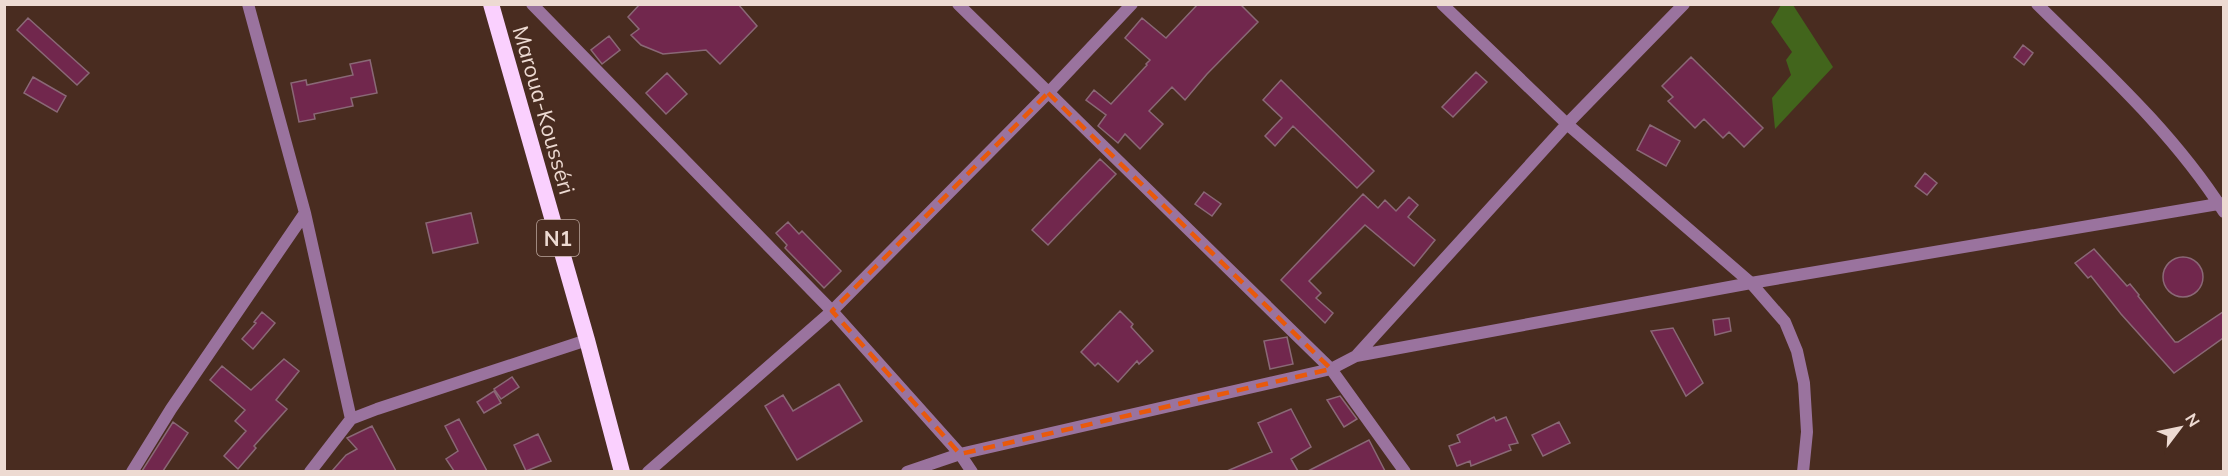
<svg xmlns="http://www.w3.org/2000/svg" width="2228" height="476" font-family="Mulish,sans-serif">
	<rect width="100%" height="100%" fill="#492c20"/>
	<path fill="#42651c" d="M1781 5H1793L1833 67 1775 129 1772 98 1791 75 1786 60 1792 52 1771 22Z"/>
	<path fill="#71274d" stroke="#8a6876" stroke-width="1.5" d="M640 4H738L757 26 720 64 706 50 663 54 641 45 631 35 639 29 628 17Z
		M1198 4H1240L1258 22 1207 74 1185 100 1172 87 1149 111 1163 124 1140 149 1125 134 1118 143 1098 126 1106 115 1086 100 1094 90 1111 104 1147 65 1146 64 1150 60 1125 38 1142 18 1166 38Z
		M28 18 89 73 77 85 17 30Z
		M609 36 620 50 602 64 591 50Z
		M2023 45 2033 53 2024 65 2014 57Z
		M1691 57 1763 128 1744 147 1729 132 1723 138 1704 119 1695 128 1668 101 1673 97 1662 86Z
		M370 60 377 93 351 98 353 106 314 114 315 119 299 122 291 83 306 80 307 85 353 75 350 64Z
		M1476 72 1487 82 1453 117 1442 107Z
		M667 73 687 94 666 114 646 93Z
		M33 77 66 96 57 112 24 93Z
		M1281 80 1374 171 1357 188 1293 126 1275 146 1265 136 1282 118 1263 100Z
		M1650 125 1680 141 1666 166 1637 150Z
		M1100 159 1116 174 1048 245 1032 230Z
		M1925 173 1937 183 1927 195 1915 186Z
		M1204 192 1221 204 1212 216 1195 204Z
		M1363 194 1378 208 1385 200 1396 211 1409 197 1418 205 1408 217 1435 240 1414 266 1365 225 1309 281 1321 293 1316 298 1333 313 1325 323 1281 280Z
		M471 213 478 243 433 253 426 223Z
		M788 222 799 234 802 231 841 271 824 288 785 248 787 245 776 233Z
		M2094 249 2127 286 2130 284 2139 295 2138 296 2175 342H2178L2223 312V338L2174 373 2121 314 2091 276 2088 278 2075 263Z
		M2163 277a20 20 0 1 1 40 0a20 20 0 1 1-40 0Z
		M1120 311 1133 324 1131 327 1153 351 1139 364 1137 361 1118 382 1098 363 1095 366 1081 352Z
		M262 312 275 323 253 349 242 339 256 323 254 322Z
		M1729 318 1731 331 1715 335 1713 320Z
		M1673 328 1703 383 1686 396 1651 331Z
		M1287 337 1293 364 1270 369 1264 341Z
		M284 359 299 371 276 400 287 409 254 446 256 448 238 469 224 456 246 431 235 421 245 410 210 380 222 366 251 390Z
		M512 377 519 387 501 399 494 389Z
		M839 384 862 421 797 460 765 406 783 395 793 411Z
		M494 391 501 403 484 413 477 402Z
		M1340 396 1357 419 1344 427 1327 400Z
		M1291 409 1311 447 1291 459 1298 471H1227L1272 452 1258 423Z
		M1494 417 1496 421 1506 417 1518 443 1509 445 1511 450 1471 466 1470 461 1457 466 1449 446 1460 442 1457 435Z
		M459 419 487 471H454L446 459 458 451 445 426Z
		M173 422 188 433 163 471H142Z
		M1559 422 1570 443 1543 456 1532 435Z
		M372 426 396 471H332L346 455 357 449 347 438Z
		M538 434 551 461 526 471 514 445Z
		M1369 440 1385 471H1308Z"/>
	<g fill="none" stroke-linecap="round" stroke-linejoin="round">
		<path stroke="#9a739e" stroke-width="12" d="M248 4 305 213 351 419
			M532 4 832 311 960 454 972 472
			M958 4 1331 369 1405 472
			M1442 4 1567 124 1751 283 1785 322 1797 351 1804 383 1807 432 1803 472
			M2037 4C2104 70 2173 132 2224 212
			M1356 356 1751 283 2224 203
			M132 472 171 409 305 213
			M310 472 351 419 377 409 587 340
			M648 472 832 311 1048 93 1132 4
			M907 472 960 454 1331 369 1356 356 1567 124 1684 4"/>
		<path stroke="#fad0fe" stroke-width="16" d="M491 4 587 340 622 472"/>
	</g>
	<path fill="none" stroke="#e8590c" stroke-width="4.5" stroke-dasharray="12 8" stroke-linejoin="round" d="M1048 93 1331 369 960 454 832 311Z"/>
	<g text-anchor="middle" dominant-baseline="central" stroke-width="4.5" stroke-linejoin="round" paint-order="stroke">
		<rect fill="#492c20" stroke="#bca69d" stroke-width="1.5" x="537" y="220" width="42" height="36" rx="4.5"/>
		<g font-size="21" font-weight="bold" fill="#eddad2">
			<text x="558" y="238">N1</text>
		</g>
		<g font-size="22" fill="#eddad2" stroke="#492c20">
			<text transform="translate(544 110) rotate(74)">Maroua-Kousséri</text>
		</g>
	</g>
	<rect width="2228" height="476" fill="none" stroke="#eddad2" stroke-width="12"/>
	<g transform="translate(2180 428) rotate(58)" stroke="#492c20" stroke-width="4.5" paint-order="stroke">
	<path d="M0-4.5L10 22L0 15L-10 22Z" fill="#eddad2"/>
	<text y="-9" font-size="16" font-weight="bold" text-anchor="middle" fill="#eddad2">N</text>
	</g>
</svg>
